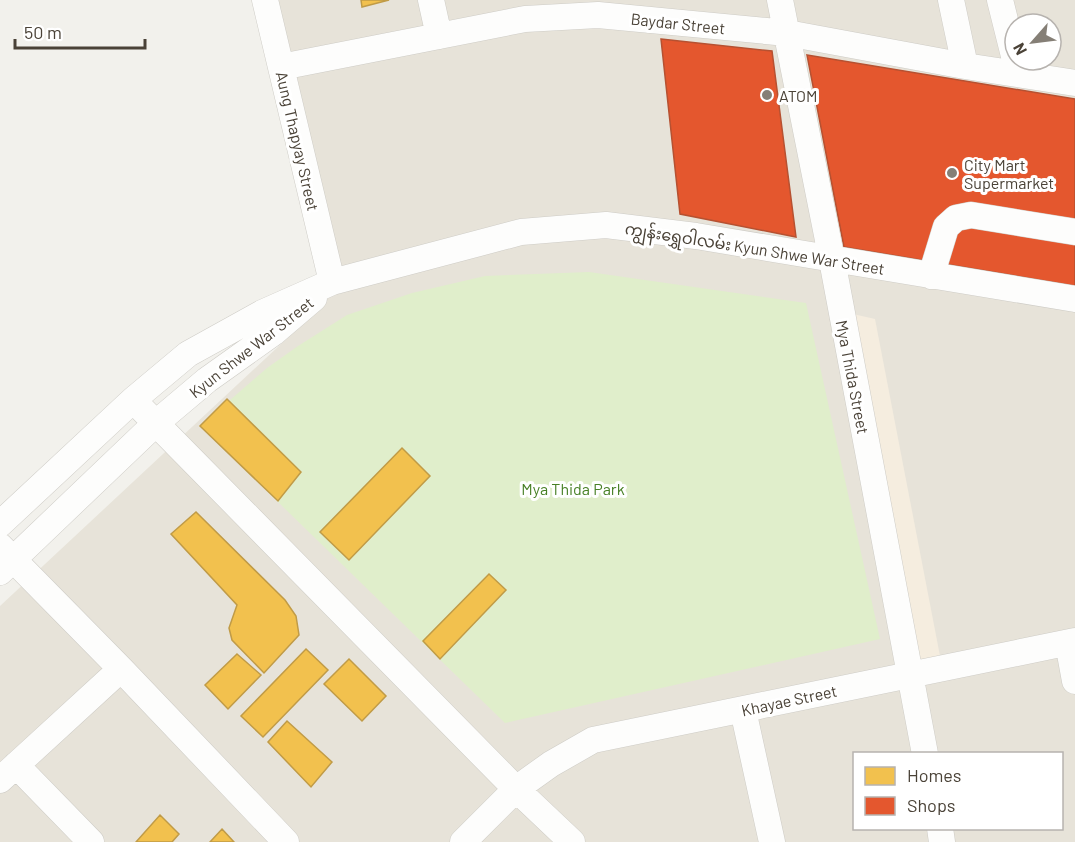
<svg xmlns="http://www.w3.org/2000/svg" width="1075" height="842" font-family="Barlow,'Noto Sans Myanmar',sans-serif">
	<rect width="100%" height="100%" fill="#f2f1ec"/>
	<path fill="#e7e3d9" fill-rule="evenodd" d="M255 0H1075V842H0V606L326 302ZM1015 24H1051V60H1015ZM854 754H1062V828H854Z"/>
	<path fill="#f5eddf" d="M853 314 875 319 940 656 917 662Z"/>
	<path fill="#e0eecb" d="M589 272 806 303 880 639 505 723 200 426 267 368 298 346 347 315 412 293 485 276Z"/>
	<path fill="#f2c14e" stroke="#c09b47" stroke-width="1.5" d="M361 0H389L362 7Z
		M227 399 301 472 278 501 200 426Z
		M402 448 430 476 349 560 320 532Z
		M196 512 285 600 296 616 299 635 264 673 232 640 229 628 237 605 171 534Z
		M489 574 506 590 440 659 423 641Z
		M306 649 328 670 263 737 241 716Z
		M237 654 261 675 228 709 205 685Z
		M349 659 386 696 362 721 324 684Z
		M287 721 332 762 311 787 268 742Z
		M160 815 179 834 172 842H136Z
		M222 829 234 842H210Z"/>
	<path fill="#e4572e" stroke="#b65131" stroke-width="1.5" d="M661 39 772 51 796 237 680 214Z
		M807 55 1075 99V286L844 247Z"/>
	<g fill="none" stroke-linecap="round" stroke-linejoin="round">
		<g stroke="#ceccc6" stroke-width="27">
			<path id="minor" d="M265 0 332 282
				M431 0 439 36
				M780 0 832 260 925 754
				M951 0 965 66
				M1000 0 1015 60
				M281 67 525 19 598 15 787 33 965 66 1075 83
				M931 276 946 227 956 218 971 215 1075 232
				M133 400 516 789 572 842
				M0 524 133 400 188 354 262 313 332 282 521 232 606 225 696 236 1075 299
				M0 546 121 669 286 842
				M0 572 156 423 207 380 273 333 314 298
				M1068 643 1075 681
				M743 710 772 842
				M16 765 91 842
				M0 780 121 669
				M940 828 942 842
				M463 842 516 789 551 764 593 740 1075 641"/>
		</g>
		<use href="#minor" stroke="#fdfdfc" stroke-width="26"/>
	</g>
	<g fill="#857f76" stroke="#fff" stroke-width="2">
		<circle cx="767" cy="95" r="6"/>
		<circle cx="952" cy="173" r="6"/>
	</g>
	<g text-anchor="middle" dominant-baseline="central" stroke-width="6" stroke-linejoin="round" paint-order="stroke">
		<g font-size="16" fill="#4a4237" stroke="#fff">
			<text transform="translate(678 23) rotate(6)">Baydar Street</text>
			<text transform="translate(298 141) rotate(77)">Aung Thapyay Street</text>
			<text transform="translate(755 248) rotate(9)">ကျွန်းရွှေဝါလမ်း Kyun Shwe War Street</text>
			<text transform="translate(251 347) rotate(-38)">Kyun Shwe War Street</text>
			<text transform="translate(853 377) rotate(79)">Mya Thida Street</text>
			<text transform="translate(789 700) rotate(-12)">Khayae Street</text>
		</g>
		<g font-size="16" fill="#4a4237" stroke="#fff" text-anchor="start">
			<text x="779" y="95">ATOM</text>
			<text x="964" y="164">City Mart<tspan x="964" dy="18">Supermarket</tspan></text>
		</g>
		<g font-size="16" fill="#488026" stroke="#fff">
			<text x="573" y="488">Mya Thida Park</text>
		</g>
	</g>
	<rect x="853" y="752" width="210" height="78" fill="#ffffff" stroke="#b7b3af" stroke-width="1.5"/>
	<rect x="865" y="767" width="30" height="18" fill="#f2c14e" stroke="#b7b3af" stroke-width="1.5"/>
	<text x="907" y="782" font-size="18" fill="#4a4237">Homes</text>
	<rect x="865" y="797" width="30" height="18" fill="#e4572e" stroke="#b7b3af" stroke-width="1.5"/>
	<text x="907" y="812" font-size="18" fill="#4a4237">Shops</text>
	<g transform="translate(1033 42) rotate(242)"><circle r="28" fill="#ffffff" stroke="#b7b3af" stroke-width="1.5"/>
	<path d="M0-4.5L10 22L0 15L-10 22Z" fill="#857f76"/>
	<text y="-9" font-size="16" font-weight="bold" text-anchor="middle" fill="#4a4237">N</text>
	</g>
	<path d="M15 39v9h130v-9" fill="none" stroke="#4a4237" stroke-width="3"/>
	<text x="24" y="39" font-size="18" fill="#4a4237" stroke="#ffffff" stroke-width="4.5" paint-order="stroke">50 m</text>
</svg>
